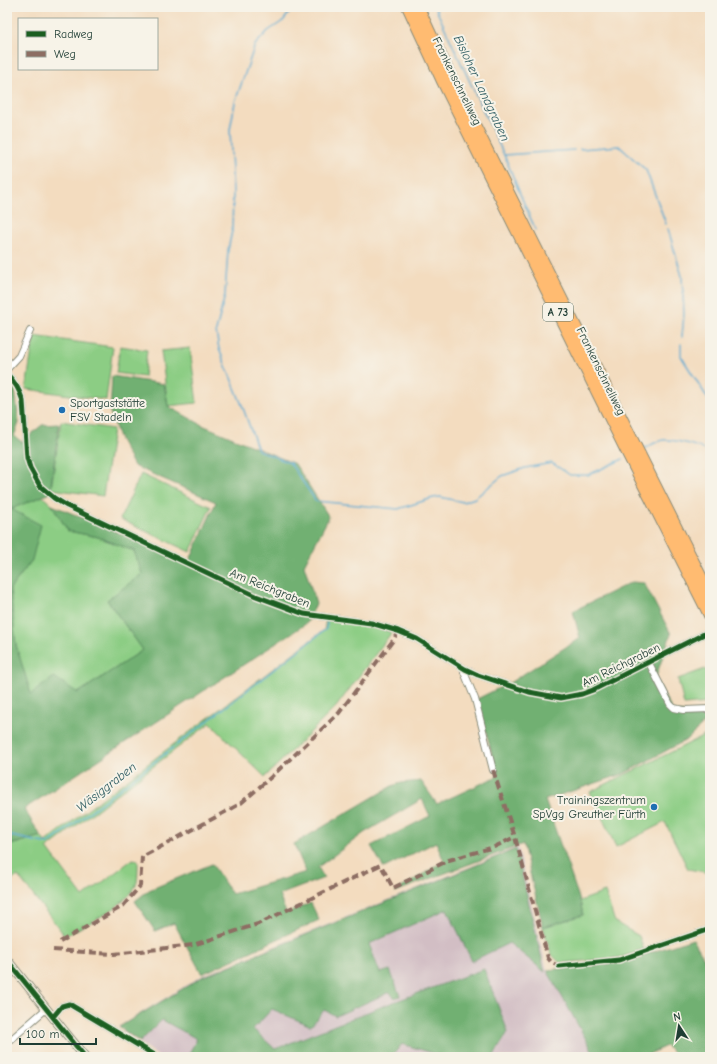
<svg xmlns="http://www.w3.org/2000/svg" width="717" height="1064" font-family="'Comic Neue',sans-serif">
	<rect width="100%" height="100%" fill="#f7f3e8"/>
	<filter id="ink" filterUnits="userSpaceOnUse"><feTurbulence type="fractalNoise" baseFrequency=".025" numOctaves="2"/><feDisplacementMap in="SourceGraphic" scale="8" xChannelSelector="R" yChannelSelector="G"/><feConvolveMatrix kernelMatrix="1 2 1 2 8 2 1 2 1" color-interpolation-filters="sRGB"/></filter>
	<filter id="wash" filterUnits="userSpaceOnUse"><feTurbulence type="fractalNoise" baseFrequency=".012" numOctaves="4" result="noise"/><feDisplacementMap in="SourceGraphic" scale="16" xChannelSelector="R" yChannelSelector="G"/><feGaussianBlur stdDeviation="0.9" result="paint"/><feColorMatrix in="noise" values="0 0 0 0 0 0 0 0 0 0 0 0 0 0 0 0 0 1.4 0 .05"/><feComposite in="paint" operator="in"/></filter>
	<g filter="url(#wash)">
		<rect width="100%" height="100%" fill="#f3dcbf"/>
		<path fill="#d2bec4" d="M518 847 547 970 596 1057H159L118 1027 201 976Z"/>
		<path fill="#8ccd84" stroke="#56855c" d="M34 336 113 347 106 400 26 389Z
			M120 346 147 350 144 377 116 373Z
			M190 348 197 403 168 406 161 351Z
			M61 421 113 429 103 496 51 489Z
			M141 474 211 507 190 552 120 519Z
			M42 496 52 505 68 531 98 537 134 551 143 574 107 600 143 650 78 693 31 695 16 645 10 589 32 560 10 509Z
			M326 619 361 624 392 632 336 707 265 777 210 723 47 848 83 897 133 859 138 860C138 867 138 876 137 882 131 905 84 925 65 936L18 876 7 883V846L41 836 45 842 324 630Z
			M705 669 710 675V703L684 705 678 679Z
			M710 733V873L688 869 665 822 616 847 590 792Z
			M605 892 615 922 639 936 644 950 618 958 560 963 551 954 543 927 583 915 580 901Z"/>
		<path fill="#71b072" stroke="#487653" d="M112 376 164 384 168 406 202 425 295 464 329 517 304 565 316 604 307 623 24 809 41 836 7 846V382L15 390 19 423 14 436 22 442 42 425 59 424 50 493 11 509 41 525 32 560 10 589 16 645 31 694 54 677 78 693 143 650 107 600 142 574 134 551 98 537 68 531 52 505 189 562 216 502 134 466 120 440 110 412Z
			M632 582 644 583 671 634 655 679 673 712 710 715V717L688 739 623 774 545 800 580 901 583 915 543 927 523 844 395 892 444 861 436 842 384 868 371 846 430 816 422 799 364 833 318 867 324 878 279 895 286 913 311 903 319 920 202 974 174 923 155 931 135 901 149 890 212 864 232 894 306 872 294 844 392 786 401 783 421 781 437 804 498 776 477 699 511 682 580 638 573 611Z
			M516 849 545 972 509 943 472 961 447 909 369 944 380 973 390 970 400 996 394 998 390 992 336 1016 324 1010 311 1026 272 1009 253 1029 275 1049 383 1006 484 969 508 1032 493 1057H446L402 1044 391 1057H358L352 1054V1057H187L197 1039 162 1020 140 1042 119 1027 202 977Z
			M693 939 710 969V1057H677L666 1046 649 1054V1057H596L547 970 618 963Z"/>
		<g fill="none" stroke-linecap="round" stroke-linejoin="round">
			<path stroke="#55a7d0" stroke-width="1.5" d="M294 7 283 21 268 31 255 45 235 102 230 130 233 194 232 231 228 250 225 295 216 331 219 349 242 405 258 450 290 463 316 501 398 509 433 498 440 497 463 502 475 498 502 476 525 468 552 463 570 475H588L623 459
				M435 7 504 155 574 150
				M580 149 619 146 646 170 666 224
				M504 155C515 180 524 206 536 230
				M668 229 682 276 684 314 682 337
				M681 344V356L710 402
				M645 448C651 445 657 441 663 440 676 439 698 446 710 452
				M210 719 326 629 327 622
				M7 835 48 844 209 720"/>
		</g>
	</g>
	<g filter="url(#ink)">
		<g fill="none" stroke-linecap="round" stroke-linejoin="round">
			<g stroke="#898c7a" stroke-width="8">
				<path id="minor" d="M7 369 19 356 30 331
					M7 374C15 382 20 391 23 401L27 458 30 468 40 486 54 498 67 506 256 596 304 614 371 623 398 631 417 639 465 669 478 675 529 692 561 698 582 694 593 690 710 631
					M649 663 670 704 674 708 684 710 710 709
					M465 669 464 672 475 699 493 770
					M559 966 619 960 710 929
					M53 1017 62 1006 69 1004 158 1057
					M7 1043 46 1009"/>
			</g>
			<g stroke="#898c7a" stroke-width="10">
				<path id="secondary" d="M7 960 85 1057"/>
			</g>
			<g stroke="#898c7a" stroke-width="13">
				<path id="motorway" d="M408 7 442 80 626 450 710 616
					M418 7 450 76 710 595"/>
			</g>
			<use href="#minor" stroke="#fff" stroke-width="6"/>
			<use href="#secondary" stroke="#ffe4c6" stroke-width="8"/>
			<use href="#motorway" stroke="#ffbb71" stroke-width="11"/>
			<path stroke="#8d6e63" stroke-width="4" stroke-dasharray="8 4" stroke-linecap="butt" d="M493 770 515 837 548 958 552 963 559 966
				M60 942 123 906 140 886 142 857 240 804 271 777 339 713 394 639 398 631
				M53 950 114 954 193 945 258 924 380 865 383 869 393 888 449 860 494 847 515 837"/>
			<g stroke="#f7f3e8" stroke-width="8">
				<path id="cycleway" d="M7 374C15 382 20 391 23 401L27 458 30 468 40 486 54 498 67 506 256 596 304 614 371 623 398 631 417 639 465 669 478 675 529 692 561 698 582 694 593 690 710 631
					M7 960 85 1057
					M559 966 619 960 710 929
					M53 1017 62 1006 69 1004 158 1057"/>
			</g>
			<use href="#cycleway" stroke="#1b5e20" stroke-width="5"/>
		</g>
	</g>
	<g fill="#1f6fb2" stroke="#f7f3e8" stroke-width="1.5">
		<circle cx="62" cy="410" r="4"/>
		<circle cx="654" cy="807" r="4"/>
	</g>
	<g text-anchor="middle" dominant-baseline="central" stroke-width="4" stroke-linejoin="round" paint-order="stroke">
		<rect fill="#f7f3e8" stroke="#60746a" stroke-width="1" x="543" y="303" width="30" height="18" rx="3"/>
		<g font-size="11" font-weight="bold" fill="#1f3d34">
			<text x="558" y="312">A 73</text>
		</g>
		<g font-size="12" fill="#1f3d34" stroke="#f7f3e8">
			<text transform="translate(457 81) rotate(64)">Frankenschnellweg</text>
			<text transform="translate(601 371) rotate(64)">Frankenschnellweg</text>
			<text transform="translate(270 588) rotate(22)">Am Reichgraben</text>
			<text transform="translate(621 665) rotate(-26)">Am Reichgraben</text>
		</g>
		<g font-size="12" fill="#1f3d34" stroke="#f7f3e8" text-anchor="start">
			<text x="70" y="403">Sportgaststätte<tspan x="70" dy="14">FSV Stadeln</tspan></text>
			<text x="646" y="800" text-anchor="end">Trainingszentrum<tspan x="646" dy="14">SpVgg Greuther Fürth</tspan></text>
		</g>
		<g font-size="13" font-style="italic" fill="#2f5d63" stroke="#f7f3e8">
			<text transform="translate(482 88) rotate(65)">Bisloher Landgraben</text>
			<text transform="translate(106 787) rotate(-38)">Wäsiggraben</text>
		</g>
	</g>
	<rect width="717" height="1064" fill="none" stroke="#f7f3e8" stroke-width="24"/>
	<rect x="18" y="18" width="140" height="52" fill="#f7f3e8" stroke="#a1aaa0"/>
	<rect x="26" y="31" width="20" height="6" fill="#1b5e20" stroke="#a1aaa0"/>
	<text x="54" y="38" font-size="12" fill="#1f3d34">Radweg</text>
	<rect x="26" y="51" width="20" height="6" fill="#8d6e63" stroke="#a1aaa0"/>
	<text x="54" y="58" font-size="12" fill="#1f3d34">Weg</text>
	<g transform="translate(679 1026) rotate(348)" stroke="#f7f3e8" stroke-width="3" paint-order="stroke">
	<path d="M0-3L7 15L0 10L-7 15Z" fill="#1f3d34"/>
	<text y="-6" font-size="11" font-weight="bold" text-anchor="middle" fill="#1f3d34">N</text>
	</g>
	<path d="M20 1038v6h76v-6" fill="none" stroke="#1f3d34" stroke-width="2"/>
	<text x="26" y="1038" font-size="12" fill="#1f3d34" stroke="#f7f3e8" stroke-width="3" paint-order="stroke">100 m</text>
</svg>
